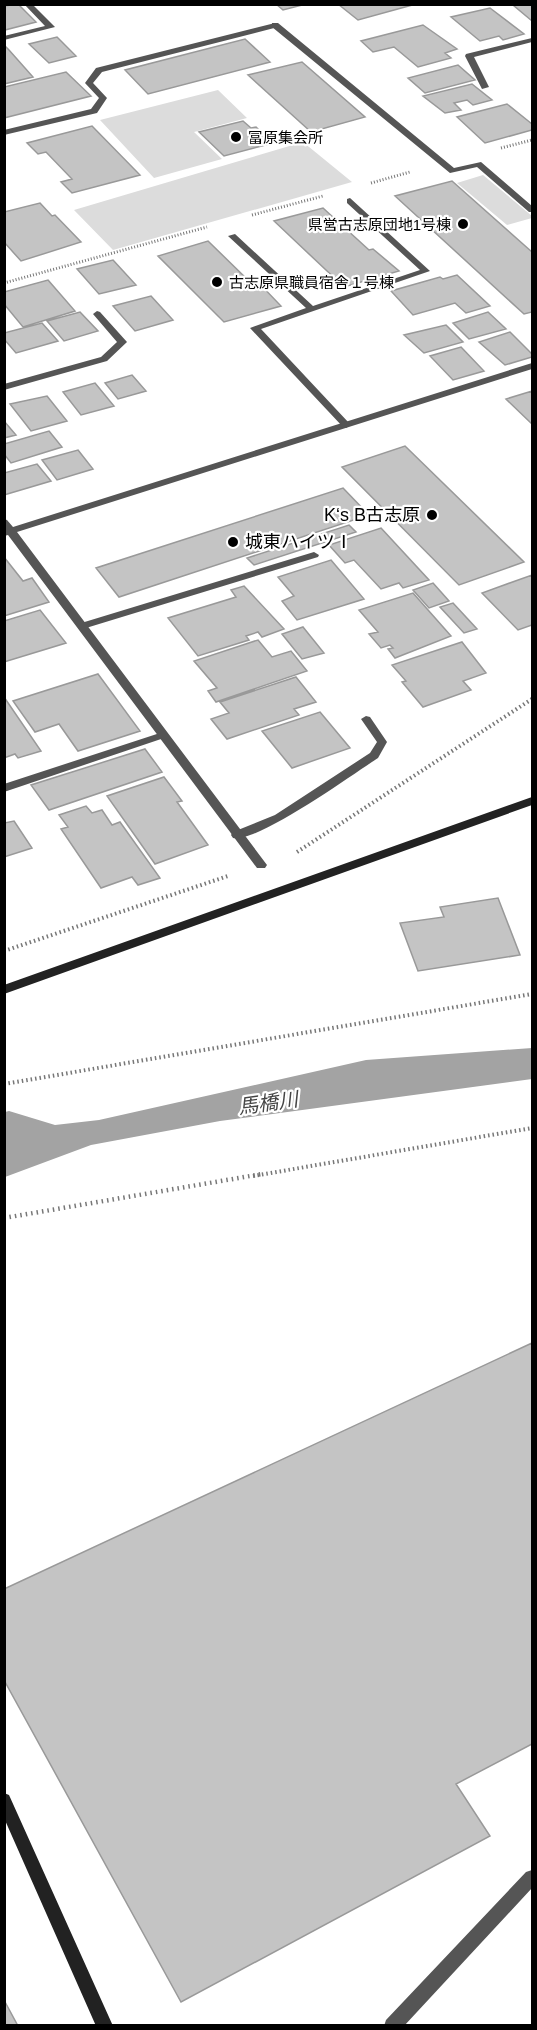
<svg xmlns="http://www.w3.org/2000/svg" width="537" height="2030" font-family="Helvetica,'Noto Sans JP',sans-serif">
	<rect width="100%" height="100%" fill="#fff"/>
	<path fill="#dcdcdc" d="M218 90 247 118 194 132 222 159 154 178 100 120Z
		M303 142 352 182 113 250 74 210Z
		M483 175 532 216V218L507 225 457 183Z"/>
	<path fill="#a3a3a3" d="M532 1048V1079L220 1121 91 1145 5 1177V1112L9 1111 55 1125 99 1120 366 1060Z"/>
	<path fill="#c4c4c4" stroke="#999" stroke-width="1.5" d="M18 4 36 22 5 30 4 6Z
		M276 4H306L283 10Z
		M338 4H416L358 20Z
		M532 4V21L513 5 516 4Z
		M490 8 524 34 503 40 499 36 480 41 451 17Z
		M423 25 457 49 445 53 451 58 418 67 394 47 373 52 361 41Z
		M57 37 76 56 49 63 29 44Z
		M245 39 270 62 148 94 125 70Z
		M4 45 9 50 33 77 4 84Z
		M302 62 365 117 311 132 248 75Z
		M458 65 475 80 425 93 408 78Z
		M66 72 91 96 4 118V87Z
		M472 84 492 100 473 105 467 100 454 103 461 110 445 113 423 96Z
		M507 104 532 124V130L485 143 457 117Z
		M243 121 251 128 256 127 273 143 224 156 199 132Z
		M92 126 140 175 72 193 61 182 72 179 46 152 38 154 27 143Z
		M452 181 532 252V312L524 314 395 196Z
		M40 203 52 216 55 215 81 242 21 261 4 242V212Z
		M323 208 369 250 373 249 399 271 344 287 274 221Z
		M208 241 251 283 257 281 281 306 224 322 158 256Z
		M113 260 136 285 99 294 77 269Z
		M457 275 490 306 466 313 455 303 413 315 391 291 440 277 443 279Z
		M48 280 75 311 23 327 4 304V292Z
		M151 296 173 320 135 331 113 306Z
		M80 312 98 331 64 341 47 321Z
		M488 312 506 329 469 339 453 323Z
		M42 323 58 341 16 353 4 339V333Z
		M446 325 463 342 424 353 404 335Z
		M510 332 532 354V357L505 365 479 342Z
		M461 347 484 371 453 380 430 356Z
		M132 375 146 391 118 399 105 383Z
		M95 383 114 406 81 415 63 392Z
		M532 391V424L506 399Z
		M47 396 67 421 31 431 10 404Z
		M4 421 16 435 4 438Z
		M49 431 62 447 11 463 4 454V444Z
		M405 446 524 562 459 585 342 467Z
		M78 450 93 469 57 480 42 460Z
		M37 464 51 481 4 495V473Z
		M343 488 369 515 119 597 96 568Z
		M349 525 356 532 254 565 247 558Z
		M381 528 429 580 403 588 399 583 381 589 354 560 345 563 329 545Z
		M4 557 23 581 32 578 49 602 4 616Z
		M331 560 364 599 297 620 282 601 294 596 278 577Z
		M532 575V625L518 630 482 593Z
		M433 583 449 601 429 608 413 590Z
		M244 586 284 629 262 637 258 632 246 636 249 640 198 656 168 618 236 597 231 590Z
		M413 593 451 636 395 658 388 649 393 648 390 645 381 648 369 634 378 632 359 610Z
		M453 603 477 629 464 633 440 607Z
		M40 610 66 643 4 662V621Z
		M303 627 324 653 302 659 282 634Z
		M258 640 272 657 291 651 307 671 216 702 208 691 217 688 194 661Z
		M462 642 486 673 463 681 471 690 423 707 402 682 406 681 392 665Z
		M98 674 140 731 78 751 59 724 35 732 13 701Z
		M296 677 316 702 294 709 299 715 227 739 211 719 229 713 220 702Z
		M4 697 41 751 18 758 15 754 4 758Z
		M320 712 350 748 292 768 262 731Z
		M145 749 162 772 49 810 31 785Z
		M164 777 182 801 177 802 208 845 155 864 107 796Z
		M86 806 92 813 102 810 112 825 120 822 160 878 138 885 132 877 101 888 61 829 68 827 59 815Z
		M14 821 32 848 4 857V823Z
		M498 898 520 955 418 971 400 923 444 917 440 907Z
		M532 1343V1744L456 1784 490 1836 181 2002 4 1680V1589Z
		M4 2000 18 2026H4Z"/>
	<g fill="none" stroke-linecap="round" stroke-linejoin="round">
		<path stroke="#777" stroke-width="3" stroke-dasharray="1 2" stroke-linecap="butt" d="M501 148 532 140
			M371 183 410 172
			M252 215 323 196
			M4 283 207 227"/>
		<path stroke="#777" stroke-width="4" stroke-dasharray="1.5 3" stroke-linecap="butt" d="M297 852 532 699
			M4 951 228 876
			M4 1084 532 994
			M253 1176 532 1128"/>
		<path stroke="#777" stroke-width="4.5" stroke-dasharray="1.5 4" stroke-linecap="butt" d="M4 1218 262 1174"/>
		<path fill="#555" fill-rule="evenodd" d="M272 23H278L454 168 481 162 532 206V212H529L477 167 450 173 272 27Z
			M350 198 430 271 261 329 349 423 351 425 346 428 343 427 250 328 306 308 228 236 235 234 313 306 420 270 347 203V199Z
			M314 552 319 555 318 557 86 628 82 629 77 626 78 624Z
			M366 716 370 717 387 742 378 758C353 774 258 843 233 838L231 835 233 832 275 815 370 753 377 742 361 719Z
			M163 732 168 735 167 737 4 792V784Z"/>
		<path fill="#555" fill-rule="evenodd" d="M24 4H32L55 27 4 40V36L45 26Z
			M275 23 279 25 278 27 102 72 93 83 107 98 97 113 4 135V130L91 109 99 98 85 83 96 68Z
			M532 38V42L474 57 489 87 482 89 465 56 466 54Z
			M97 311 100 312 127 342 107 361 4 390V384L101 357 117 342 93 314Z
			M532 363V369L17 532 267 865 265 868H257L8 535 4 536V519L7 520 13 527Z
			M532 1870V1888L404 2026H384L386 2020 526 1872Z"/>
		<path fill="#222" fill-rule="evenodd" d="M532 797V805L4 994V985Z
			M4 1793 9 1795 113 2026H96L4 1818Z"/>
	</g>
	<g fill="#000" stroke="#fff" stroke-width="2">
		<circle cx="236" cy="137" r="6"/>
		<circle cx="463" cy="224" r="6"/>
		<circle cx="217" cy="282" r="6"/>
		<circle cx="432" cy="515" r="6"/>
		<circle cx="233" cy="542" r="6"/>
	</g>
	<g text-anchor="middle" dominant-baseline="central" stroke-width="4.5" stroke-linejoin="round" paint-order="stroke">
		<g font-size="15" fill="#000" stroke="#fff" text-anchor="start">
			<text x="248" y="137">冨原集会所</text>
			<text x="451" y="224" text-anchor="end">県営古志原団地1号棟</text>
			<text x="229" y="282">古志原県職員宿舎１号棟</text>
		</g>
		<g font-size="18" fill="#000" stroke="#fff" text-anchor="end">
			<text x="420" y="515">K‘s B古志原</text>
			<text x="245" y="542" text-anchor="start">城東ハイツⅠ</text>
		</g>
		<g font-size="20" font-style="italic" fill="#444" stroke="#fff">
			<text transform="translate(268 1103) rotate(-8)">馬橋川</text>
		</g>
	</g>
	<rect width="537" height="2030" fill="none" stroke="#000000" stroke-width="12"/>
</svg>
